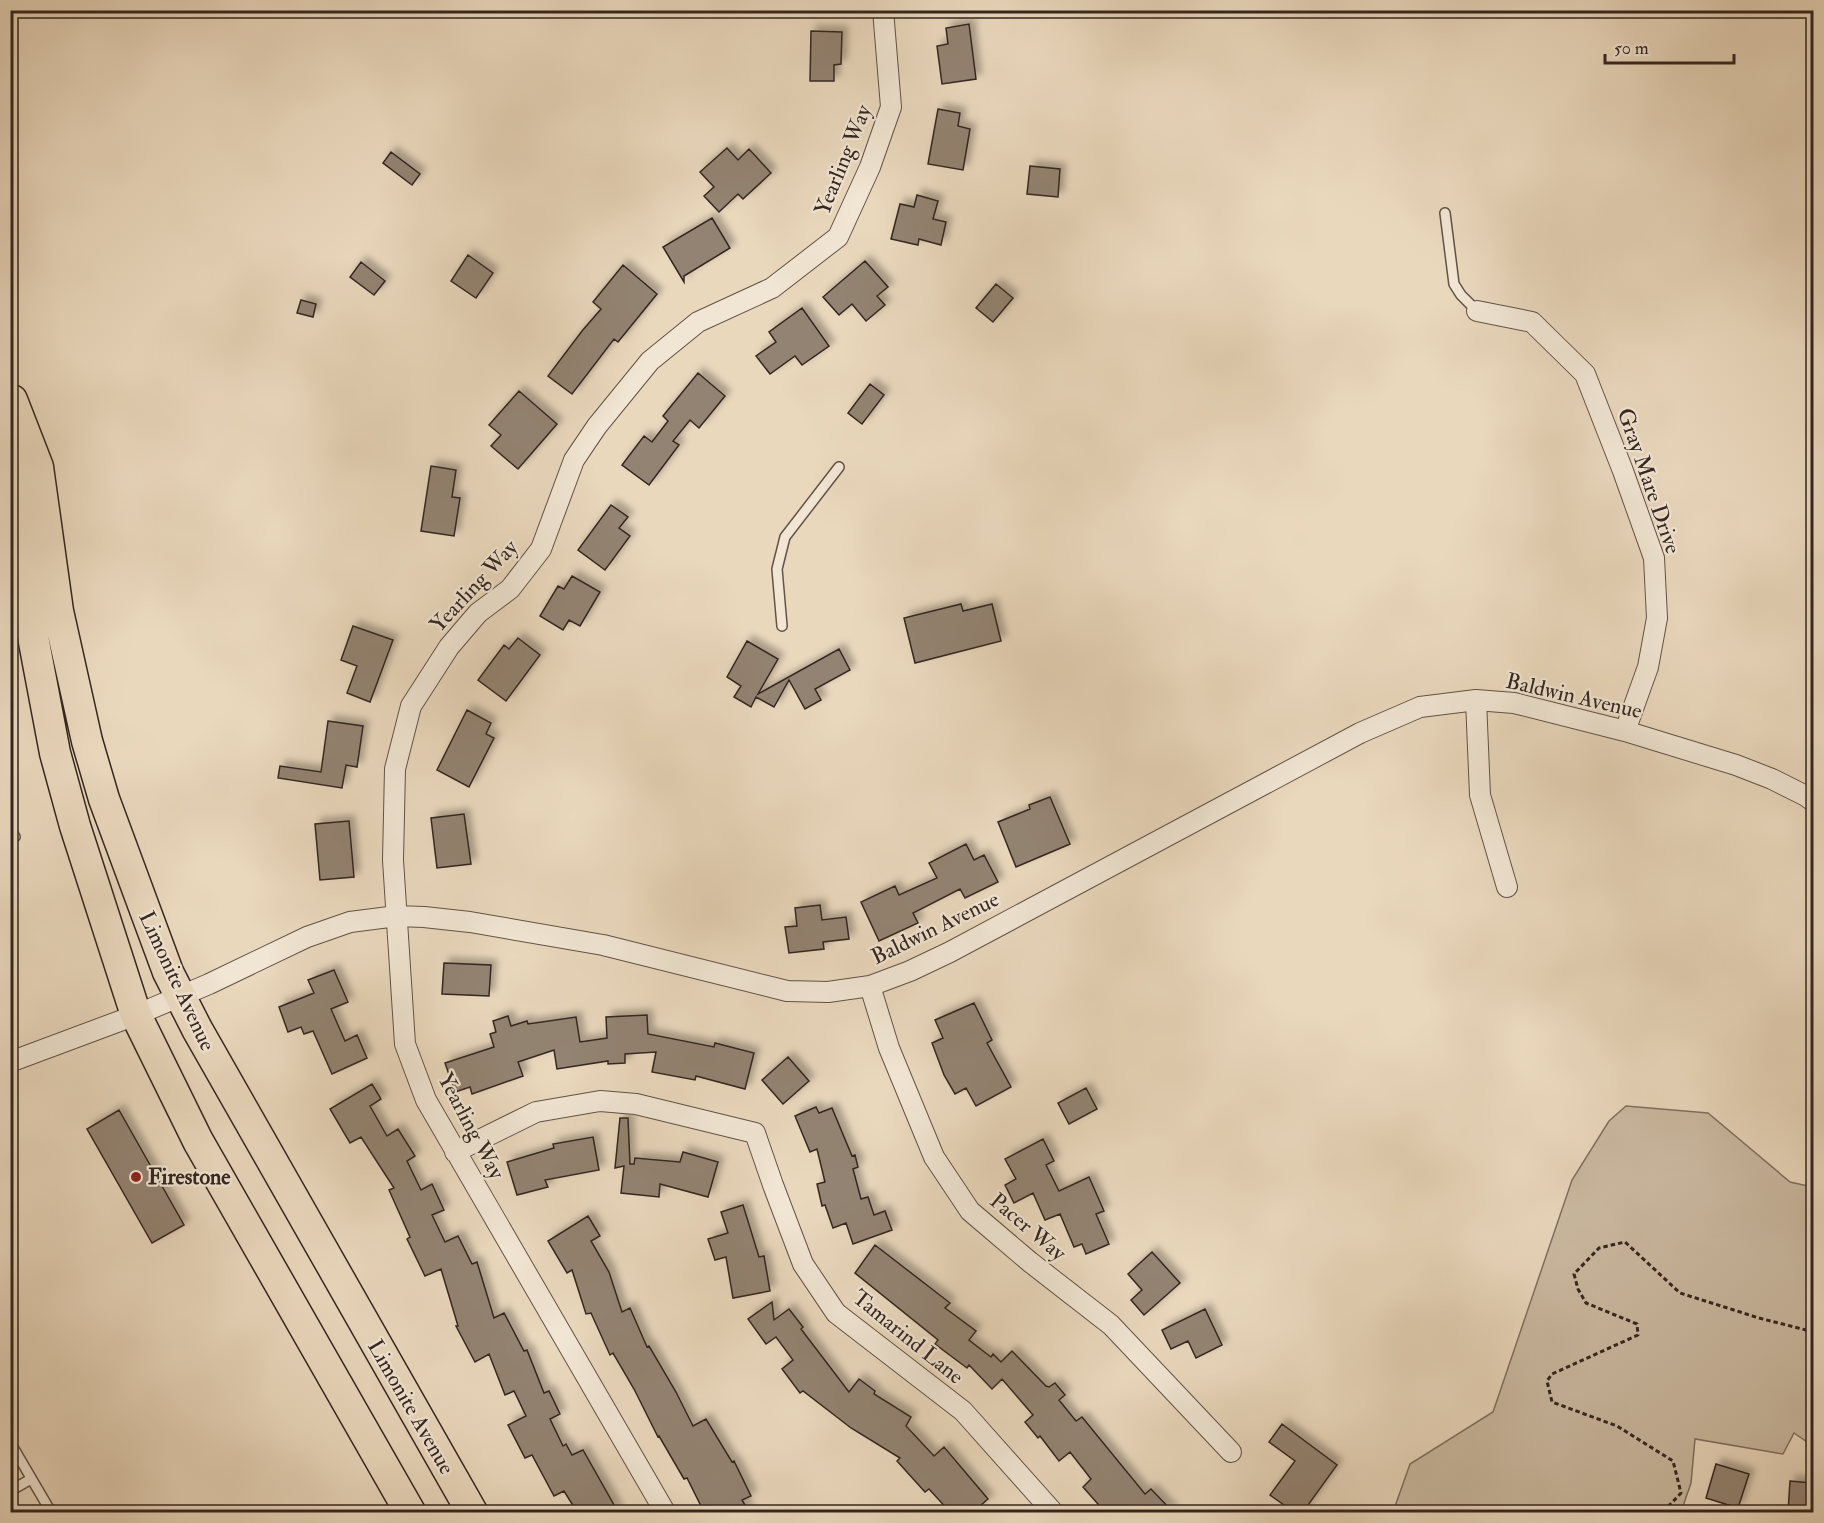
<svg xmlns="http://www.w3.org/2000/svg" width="1824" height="1523" font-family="'IM FELL Double Pica',serif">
	<defs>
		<filter id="shadow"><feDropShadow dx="5.5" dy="-5.5" stdDeviation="3" flood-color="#0004"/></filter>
	</defs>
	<rect width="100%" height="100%" fill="#ead8bd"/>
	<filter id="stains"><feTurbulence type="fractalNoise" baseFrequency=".00333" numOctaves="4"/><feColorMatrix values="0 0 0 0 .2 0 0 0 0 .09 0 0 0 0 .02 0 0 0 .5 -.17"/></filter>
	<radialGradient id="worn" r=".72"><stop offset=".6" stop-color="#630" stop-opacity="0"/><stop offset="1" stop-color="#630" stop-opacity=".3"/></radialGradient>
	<path fill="#cbbaa2" stroke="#807061" stroke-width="1.5" d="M1626 1106 1708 1113 1790 1182 1813 1187V1446L1794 1433 1783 1454 1695 1439 1691 1483 1681 1512H1393L1410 1464 1493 1412 1572 1180 1609 1121Z"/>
	<path fill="#938372" stroke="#342620" stroke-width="1.5" filter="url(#shadow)" d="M969 24 976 79 942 84 937 46 948 44 946 28Z
		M811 31 842 32 841 64 834 65V81H810Z
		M938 109 960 113 958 126 970 129 963 170 928 164Z
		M727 148 738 160 749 149 771 173 743 199 738 194 719 212 704 196 714 187 700 172Z
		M391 152 420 174 412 185 383 163Z
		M1030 166 1060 169 1058 197 1027 194Z
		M917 195 938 201 933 219 946 222 941 245 919 239 918 245 891 239 900 204 914 207Z
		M712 218 730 248 684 276V282L663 247Z
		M468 255 493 273 476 298 451 281Z
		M865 261 888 287 877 296 885 305 866 321 852 304 839 315 823 297Z
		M361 262 385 281 374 295 350 277Z
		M623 265 657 294 618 342 614 339 572 394 548 376 582 331 601 309 593 302Z
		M996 284 1013 298 993 322 976 308Z
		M301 300 316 304 313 317 297 313Z
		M802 308 829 346 802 365 795 356 770 374 756 356 776 342 769 332Z
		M698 373 725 396 699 428 690 420 673 441 679 445 649 485 622 465 644 436 652 442 668 421 663 416Z
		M870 384 884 395 862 424 848 413Z
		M519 391 557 424 518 469 491 446 501 435 489 425Z
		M431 466 456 470 452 497 460 498 454 536 421 531Z
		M611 505 628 517 619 528 630 536 605 570 578 550Z
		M572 576 600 592 580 626 569 620 563 630 540 616 558 586 564 589Z
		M961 604 963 611 992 604 1001 641 915 663 904 618Z
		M353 626 393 640 370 702 347 693 357 666 341 660Z
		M518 638 540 655 506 701 478 680 504 645 509 649Z
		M747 641 778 659 758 694 839 649 850 670 815 689 821 700 805 709 789 680 774 707 756 697 751 707 734 697 741 686 727 677Z
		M467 710 491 723 486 734 494 738 469 787 437 770Z
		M328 721 363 726 357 767 346 765 342 788 278 778 280 766 321 772Z
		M1050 797 1070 844 1016 867 998 822 1030 809 1029 805Z
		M464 814 471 864 437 868 431 818Z
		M349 821 354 877 320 880 315 824Z
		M966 844 974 860 984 855 998 882 965 898 960 889 913 913 918 923 879 941 861 902 895 886 899 895 937 878 929 863Z
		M820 905 822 920 846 917 849 939 823 942 824 949 789 953 785 927 797 926 795 908Z
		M444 963 491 965 489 996 442 994Z
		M334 970 348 1002 331 1009 345 1041 357 1035 367 1058 332 1074 313 1031 304 1034 301 1027 288 1032 279 1007 314 993 308 980Z
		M974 1003 992 1040 987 1043 1011 1087 976 1106 966 1088 955 1094 944 1075 932 1043 943 1038 935 1020Z
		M647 1015 648 1034 714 1047 715 1043 754 1053 745 1089 696 1076 695 1080 652 1072 656 1052 625 1054V1063L608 1064V1061L557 1069 554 1050 518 1062 523 1076 472 1094 470 1087 455 1092 445 1063 494 1047 490 1034 496 1032 493 1021 508 1016 511 1026 527 1021 528 1024 576 1017 580 1042 607 1038 606 1017Z
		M788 1057 809 1081 783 1104 762 1080Z
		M372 1084 381 1099 370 1106 387 1136 398 1129 415 1156 407 1161 421 1190 432 1184 444 1210 432 1215 445 1242 458 1236 472 1264 477 1262 494 1318 504 1313 524 1351 527 1350 544 1393 549 1391 560 1414 550 1419 563 1446 566 1444 572 1455 583 1450 618 1512H577L564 1491 554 1496 532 1455 525 1458 508 1425 526 1416 514 1391 505 1395 489 1354 475 1362 456 1326H458L441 1269 425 1276 407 1239 410 1237 389 1190 394 1188 361 1137 350 1143 330 1109Z
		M1086 1088 1097 1109 1069 1124 1058 1103Z
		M816 1107 819 1113 832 1108 852 1156 855 1155 858 1167 853 1169 861 1199 868 1197 874 1215 885 1211 892 1230 853 1244 846 1223 833 1228 825 1205 822 1206 817 1184 825 1182 817 1149 810 1152 795 1116Z
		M119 1110 184 1225 152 1243 87 1129Z
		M620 1118H628L630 1164H634L635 1158 680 1162 683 1152 718 1162 708 1197 660 1184 659 1197 621 1193 624 1166 615 1168Z
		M593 1137 599 1170 545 1180 548 1187 517 1195 507 1162 554 1148 553 1144Z
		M1043 1139 1054 1161 1046 1165 1059 1191 1089 1177 1104 1211 1096 1214 1109 1244 1086 1254 1082 1244 1074 1247 1060 1214 1045 1220 1033 1193 1014 1203 1005 1185 1016 1179 1005 1159Z
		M743 1205 759 1257 764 1256 770 1291 733 1298 726 1257 715 1260 708 1239 728 1233 721 1212Z
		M588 1216 600 1236 591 1241 609 1272 622 1312 630 1308 647 1347 649 1346 676 1392 693 1426 706 1419 732 1462 734 1461 751 1496 742 1500 749 1512H704L687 1478 684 1479 659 1436 658 1437 634 1389 613 1353 610 1355 591 1313 586 1314 572 1270 567 1273 548 1241Z
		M875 1245 950 1303 945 1308 976 1331 969 1340 991 1357 993 1354 1001 1362 1012 1351 1046 1386 1049 1387 1055 1383 1065 1395 1059 1400 1076 1421 1082 1417 1145 1494 1151 1489 1173 1512H1105L1083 1487 1091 1479 1070 1452 1059 1461 1040 1436 1038 1438 1025 1422 1033 1415 1002 1379 992 1389 969 1365 967 1368 935 1344 938 1340 855 1273Z
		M1152 1252 1180 1283 1144 1315 1131 1300 1142 1290 1128 1274Z
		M772 1302 774 1320 789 1309 803 1327 801 1329 849 1392 859 1379 875 1391 874 1394 911 1417 906 1426 934 1456 944 1447 988 1499 973 1512H950L929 1489 925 1492 897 1461 900 1458 851 1428 803 1391 800 1393 782 1369 793 1360 776 1337 766 1344 748 1319Z
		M1205 1309 1222 1345 1196 1358 1188 1341 1171 1349 1162 1330Z
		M1282 1424 1337 1465 1303 1512H1294L1270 1495 1295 1461 1269 1442Z
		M1716 1464 1749 1474 1738 1508 1706 1498Z
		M1790 1481 1812 1483 1814 1512H1788Z"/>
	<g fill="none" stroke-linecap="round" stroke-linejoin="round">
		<g stroke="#625247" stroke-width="12">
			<path id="service" d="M1445 213 1454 284 1461 295 1477 311
				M782 626 777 569 785 537 839 467
				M10 829 15 837
				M10 1442 51 1512
				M10 1491 31 1479"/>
		</g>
		<g stroke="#625247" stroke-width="22">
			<path id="minor" d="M1477 311 1532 322 1585 374 1623 471 1654 558 1657 618 1648 667 1625 731
				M1476 700 1480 795 1507 887
				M870 986 889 1048 934 1157 970 1211 1030 1262 1111 1325 1231 1452
				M10 1062 136 1015 209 984 307 937 350 922 397 916 424 917 470 922 603 945 787 991 828 992 870 986 910 971 950 952 1360 733 1420 707 1476 700 1514 703 1625 731 1736 765 1772 779 1806 796 1814 802
				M455 1152 536 1112 600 1101 636 1104 755 1133 773 1185 803 1264 836 1313 963 1411 1053 1512
				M665 1512 426 1100 405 1044 393 860 395 769 411 706 449 647 478 613 510 589 541 549 574 460 597 426 650 361 698 322 772 288 838 237 870 167 891 107 883 10"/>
		</g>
		<g stroke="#342620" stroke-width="33">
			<path id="primary" d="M12 400 38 467 58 611 87 741 104 799 168 972 197 1029 472 1512
				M12 417V498L34 642 55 753 75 826 136 1015 198 1141 410 1512"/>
		</g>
		<path stroke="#342620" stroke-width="3" stroke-dasharray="4.5 3" stroke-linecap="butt" d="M1663 1512 1681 1493 1673 1461 1617 1426 1552 1402 1547 1381 1552 1374 1638 1335 1637 1324 1586 1303 1578 1289 1574 1274 1599 1248 1625 1242 1680 1293 1759 1318 1814 1332"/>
		<use href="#service" stroke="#f1e6d4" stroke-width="9"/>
		<use href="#minor" stroke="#f1e6d4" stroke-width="20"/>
		<use href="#primary" stroke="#ead8bd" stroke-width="30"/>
	</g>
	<circle fill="#8f2418" stroke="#f1e6d4" stroke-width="2" cx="136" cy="1177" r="6"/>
	<g text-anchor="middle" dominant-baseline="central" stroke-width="4.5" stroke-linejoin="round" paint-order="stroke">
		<g font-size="22" fill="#342620" stroke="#f1e6d4">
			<text transform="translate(843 160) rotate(-68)">Yearling Way</text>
			<text transform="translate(1649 481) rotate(71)">Gray Mare Drive</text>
			<text transform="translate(474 586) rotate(-47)">Yearling Way</text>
			<text transform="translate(1574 696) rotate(13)">Baldwin Avenue</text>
			<text transform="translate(935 928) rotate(-26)">Baldwin Avenue</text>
			<text transform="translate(177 981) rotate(65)">Limonite Avenue</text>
			<text transform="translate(471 1126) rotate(62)">Yearling Way</text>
			<text transform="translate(1028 1227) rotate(40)">Pacer Way</text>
			<text transform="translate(908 1337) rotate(39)">Tamarind Lane</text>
			<text transform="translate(411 1407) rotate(60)">Limonite Avenue</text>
		</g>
		<g font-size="22" font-weight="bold" fill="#342620" stroke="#f1e6d4" text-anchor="start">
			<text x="148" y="1177">Firestone</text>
		</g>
	</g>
	<rect width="1824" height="1523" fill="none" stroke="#ead8bd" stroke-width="36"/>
	<rect x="12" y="12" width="1800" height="1499" fill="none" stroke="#342620" stroke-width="3"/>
	<rect x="18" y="18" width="1788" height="1487" fill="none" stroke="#342620" stroke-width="1.5"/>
	<path d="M1605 54v9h129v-9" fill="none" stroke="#342620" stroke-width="3"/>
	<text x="1614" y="54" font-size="18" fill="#342620" stroke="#f1e6d4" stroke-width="4.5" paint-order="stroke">50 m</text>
	<rect width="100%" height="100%" filter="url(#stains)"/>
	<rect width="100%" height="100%" fill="url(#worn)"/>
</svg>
